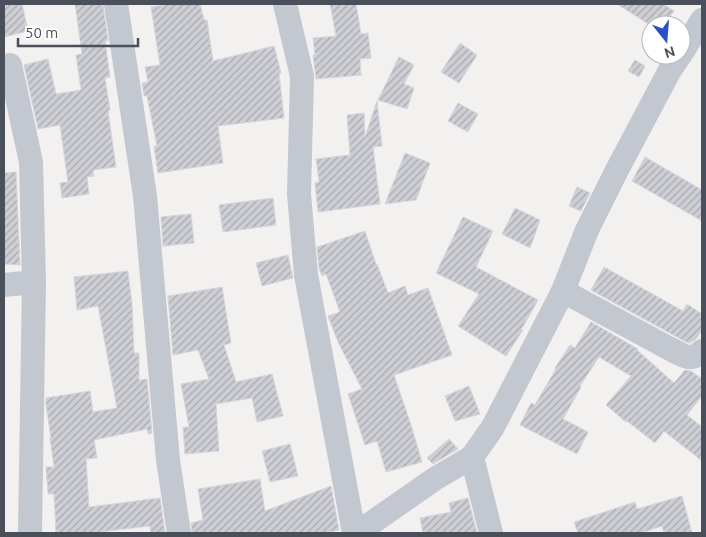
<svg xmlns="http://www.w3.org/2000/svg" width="706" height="537" font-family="Ubuntu,sans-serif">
	<defs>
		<pattern id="building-hatch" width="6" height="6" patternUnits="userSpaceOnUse" patternTransform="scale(1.25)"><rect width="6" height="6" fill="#ceced5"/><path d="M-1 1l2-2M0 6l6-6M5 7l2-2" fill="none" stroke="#a9aab0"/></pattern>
	</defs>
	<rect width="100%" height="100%" fill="#f2f1f0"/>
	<path fill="url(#building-hatch)" stroke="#d5d5db" d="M4 4H22L28 31 4 37Z
		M75 4H103L108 41H105L110 77 105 78 110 110 108 111 116 167 93 170 94 176 87 177 89 194 62 198 60 183 68 182 60 125 38 129 24 65 48 59 56 94 81 90 76 55 82 54Z
		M171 4H200L204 20H207L213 61 274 46 281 73H279L284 118 218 126 223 163 158 173 154 146H157L147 96H144L142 83 148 82 145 67 160 65 151 7Z
		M330 4H356L361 34 368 33 371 58 360 59 361 75 316 79 313 55H315L313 38 336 36Z
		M617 4H663L674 11 664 25H650Z
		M460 43 477 55 459 83 441 72Z
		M399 57 414 65 404 84 414 88 407 109 378 100Z
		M635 60 645 66 639 77 628 71Z
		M377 101 382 146 373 147 380 204 318 212 315 183 319 182 316 159 350 155 347 115 364 113 365 137Z
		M458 103 478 114 468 132 448 121Z
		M405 153 430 163 416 200 385 204Z
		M645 157 702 190V221L632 181Z
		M16 172 20 265 4 264V173Z
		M577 187 590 193 581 211 569 206Z
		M273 198 276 225 223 232 219 205Z
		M515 208 540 220 530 248 502 234Z
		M191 214 194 243 163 246 161 217Z
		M463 217 493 231 476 267 538 300 521 330H523L506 356 458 326 479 294 436 273Z
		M365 231 376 264H377L388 293 405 286 408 295 428 288 452 355 394 375 411 425 422 462 386 472 377 441 365 445 348 394 362 389 338 342 328 316 340 312 326 274 322 276 319 268 317 247Z
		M288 255 293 278 262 286 256 263Z
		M604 267 683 311 687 304 702 314V330L696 339 690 343 686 342 591 290Z
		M128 271 132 304 134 353H139V380L147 379 152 433 148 434 147 429 94 440 97 458 86 459 89 507 160 498 165 533H151L150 526 99 532V533H56L54 494H48L46 467H54L50 438H51L46 405V398L90 391 93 412 117 408 98 306 77 310 74 277Z
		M222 287 231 343 224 345 236 382 272 374 283 416 257 422 252 398 216 404 219 451 185 454 183 427H189L181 384 209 379 198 350 173 355 168 296Z
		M591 322 638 349 637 350 674 383 685 370 691 371 702 379V396L687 415 702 427V461L664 431 655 443 627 421 626 422 606 405 631 376 599 357 580 386 581 387 563 419 588 432 577 454 520 425 531 403 535 405 556 369 555 368 570 345 575 348Z
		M469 386 480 414 455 421 445 396Z
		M449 439 458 449 433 464 427 458Z
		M290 444 298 476 270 482 262 451Z
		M260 479 265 511 331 486 339 530 324 533H192L191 523 203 520 198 489Z
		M682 496 692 533H664L662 526 641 533H578L574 522 635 502 637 509Z
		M468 498 477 533H423L420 518 451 512 449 503Z"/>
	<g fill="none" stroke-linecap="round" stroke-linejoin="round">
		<path stroke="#c2c7d0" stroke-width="24" d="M116 4 145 196 168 460 179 533
			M285 4 302 76 299 194 306 275 354 533
			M681 54 702 20
			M10 65 31 162 34 282 30 533
			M4 285 34 282
			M563 291 672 350C685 356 691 362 702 351
			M472 457 491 533
			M357 533 436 478 472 457 493 427 563 291 587 230 617 170 670 70 680 55"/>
	</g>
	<rect width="706" height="537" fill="none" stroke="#4a4f5c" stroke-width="10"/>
	<g transform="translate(666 40) rotate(163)"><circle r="24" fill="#ffffff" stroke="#b7b9be"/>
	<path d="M0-4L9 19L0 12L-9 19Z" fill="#294ed3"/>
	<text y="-8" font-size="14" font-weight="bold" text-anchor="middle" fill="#4a4f5c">N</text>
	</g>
	<path d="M18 38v8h120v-8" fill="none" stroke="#4a4f5c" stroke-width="2.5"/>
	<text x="25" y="38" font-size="15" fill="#4a4f5c" stroke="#ffffff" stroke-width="4" paint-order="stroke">50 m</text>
</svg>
